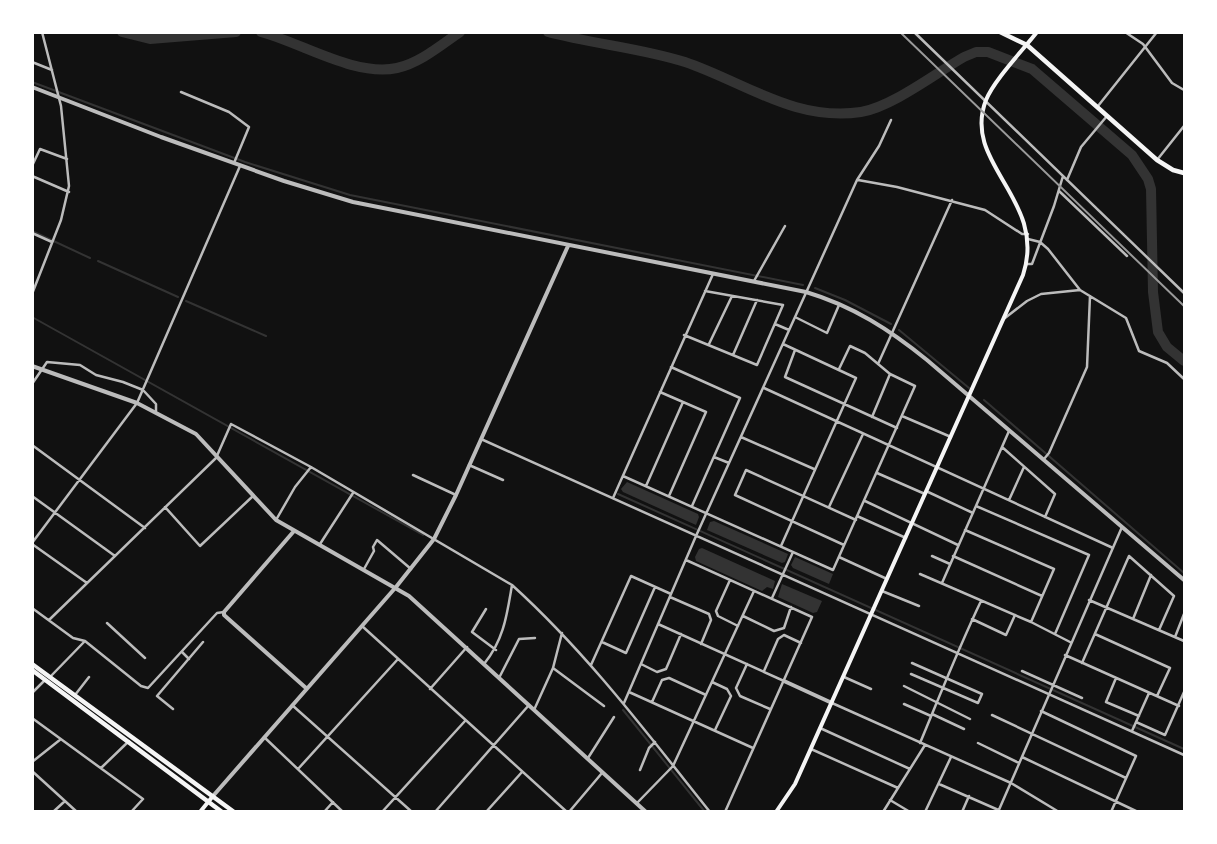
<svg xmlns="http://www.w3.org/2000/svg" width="1217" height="844" font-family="'Titillium Web',sans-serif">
	<rect width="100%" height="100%" fill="#111"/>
	<path fill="#333" d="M627 482 698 514 699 517 696 525 623 492 621 489Z
		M714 521 788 554 785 562 782 563 707 530 710 522Z
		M702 548 775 581 773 589 767 587 762 591 696 561 695 557 699 549Z
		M795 557 833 574 829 584 793 568 791 565Z
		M782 584 822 601 817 612 813 613 778 597Z"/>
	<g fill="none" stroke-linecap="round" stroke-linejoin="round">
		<path stroke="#333" stroke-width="2" d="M32 82 245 162 350 195 803 285
			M32 231 90 258
			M98 261 178 297
			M815 288 845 300 891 324
			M186 301 266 336
			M32 317 423 535
			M899 330 969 388
			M984 400 1184 573
			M618 494 1184 749
			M623 710 705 812"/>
		<path stroke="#333" stroke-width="10" d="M122 32 150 39 236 32
			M261 32C302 43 355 77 397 68 420 63 441 45 460 32
			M548 32C593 44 641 48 685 62 744 82 795 122 861 112 892 107 936 73 964 57L976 52H988L1032 69 1132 155 1148 179 1151 189 1153 292 1158 332 1167 347 1184 361"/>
		<path stroke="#bcbcbc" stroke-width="2.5" d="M914 32 1184 293
			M1125 32 1143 44 1172 83 1184 90
			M32 62 52 70
			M181 92 229 112 249 127 234 163
			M1098 106 1157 32
			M1157 160 1184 126
			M32 166 40 149 67 159
			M32 176 69 192
			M858 180 897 187 985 210 1022 234H1028
			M1067 180 1081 147 1107 116
			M1059 191 1127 256
			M32 233 52 242
			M1028 239 1040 242 1048 249 1080 290 1126 318 1139 351 1167 363 1184 379
			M1027 264H1032L1054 206 1063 176
			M754 281 785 226
			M32 294 61 220 69 186 61 106 42 32
			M795 317 827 333 839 305
			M1005 318 1027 301 1041 294 1080 290
			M775 324 789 330
			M684 335 757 365 783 305 705 291
			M709 344 732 296
			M795 350 785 377 897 428
			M733 355 757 300
			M878 364 952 200
			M671 367 740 398 692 506
			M32 384 47 362 80 365 96 375 123 382 143 390 156 404V411
			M764 388 1113 548
			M660 392 706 412 669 496
			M902 416 951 437
			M872 417 890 374
			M741 437 814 469
			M481 439 1184 755
			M32 445 145 528
			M1002 447 1055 494 1045 517
			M714 457 729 463
			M1044 459 1049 453 1087 367 1090 296
			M469 465 503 480
			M877 473 925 494
			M413 475 456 495
			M623 476 833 570 915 386 890 374 865 353 850 346 839 369
			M646 486 683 402
			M926 491 973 513
			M32 496 115 556
			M613 498 713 274
			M1009 500 1024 467
			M865 501 958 545
			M976 506 1089 555 1055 634
			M165 507 200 546 253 496
			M829 507 863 434
			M857 516 906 538
			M276 520 295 487 311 467 512 585C587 653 647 733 710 812
			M965 530 1054 569 1031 622
			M32 543 137 403 240 166
			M32 544 87 583
			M320 544 353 493
			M844 545 735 495 746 470 856 520
			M781 546 856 378 783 344
			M932 556 950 564
			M953 556 1042 596
			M839 557 887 579
			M686 560 812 617 725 812
			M364 569 374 551 373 547 377 540 411 569
			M920 574 1031 622 1070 642
			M730 580 716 611 718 616 738 626
			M942 583 1009 431
			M882 591 919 606
			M670 597 709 614 711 620 701 644
			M772 598 793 552
			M1089 600 1184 641
			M32 608 73 638 85 641 141 686 148 688 217 613 224 612
			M486 609 472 632 496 650
			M743 616 774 631 784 628 791 607
			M972 619 1006 635 1015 615
			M1133 619 1151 575
			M49 620 216 458 231 424 311 467
			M107 623 145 658
			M658 624 784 681
			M362 626 567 812
			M1095 634 1170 668 1157 696
			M1175 637 1184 614
			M602 642 626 653 655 587
			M182 652 189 659
			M1065 655 1179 706
			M1082 663 1129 556 1174 596 1159 630
			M484 664C504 640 507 614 512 585
			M641 664 657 672 666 669 681 634
			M747 664 736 688 740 696 770 709
			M591 665 631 576 671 594
			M553 668 604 706
			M764 671 778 639 784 635 801 643
			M1022 671 1082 698
			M911 674 978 703 982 694 912 663
			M50 677 85 641
			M844 677 871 689
			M499 678 519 639 535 638
			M1116 678 1106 702 1139 716
			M712 682 727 689 731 696 715 730
			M904 686 970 719
			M430 689 467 647
			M629 692 753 748
			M32 693 45 680
			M75 695 89 677
			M652 702 662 680 669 678 706 695
			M624 703 696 536 857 180 879 146 891 120
			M832 703 1011 783 1059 812
			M904 704 931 716
			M292 705 412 812
			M173 709 157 696 203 642
			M534 710 553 668 562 633
			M1041 711 1136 756 1111 812
			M932 714 964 729
			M992 715 1126 778
			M32 718 143 799 131 812
			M1136 722 1165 735 1184 692
			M820 728 910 769
			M1132 731 1149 693
			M264 737 343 812
			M920 743C940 695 959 647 981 601
			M978 743 1019 763
			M811 749 898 788
			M1022 757 1138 812
			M588 758 614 717
			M32 762 61 739
			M101 768 129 741
			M298 769 398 659
			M640 770 649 748 655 742
			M32 771 77 812
			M939 784 1003 812
			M890 800 910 812
			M637 803 673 766 754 591
			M53 812 65 801
			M324 812 333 802
			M382 812 465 721
			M435 812 529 705
			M486 812 522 772
			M569 812 602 773
			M883 812 925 745
			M925 812 951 757
			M962 812 969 796
			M998 812 1122 527"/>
		<path stroke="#bcbcbc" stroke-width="4" d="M32 87 161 137 284 181 353 202 806 292C853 306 890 330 927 360L1184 580
			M32 366 137 403 196 434 276 520 409 596 646 812
			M294 531 224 612V615L306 688
			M784 681 832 703
			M213 796 396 587 434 539 456 495 568 246"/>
		<path stroke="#f5f5f5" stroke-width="4" d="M200 812 213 796
			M776 812 795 784 1023 275C1048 199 961 164 986 100 994 80 1023 50 1037 32"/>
		<path stroke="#f5f5f5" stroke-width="4.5" d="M1000 32 1027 45 1157 160 1173 170 1184 173"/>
		<path stroke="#f5f5f5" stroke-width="4.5" d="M32 664 234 812
			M32 670 222 812"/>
		<path stroke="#9a9a9a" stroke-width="2" d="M900 32 1184 306"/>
	</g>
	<rect width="1217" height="844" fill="none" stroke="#ffffff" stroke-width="68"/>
</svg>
